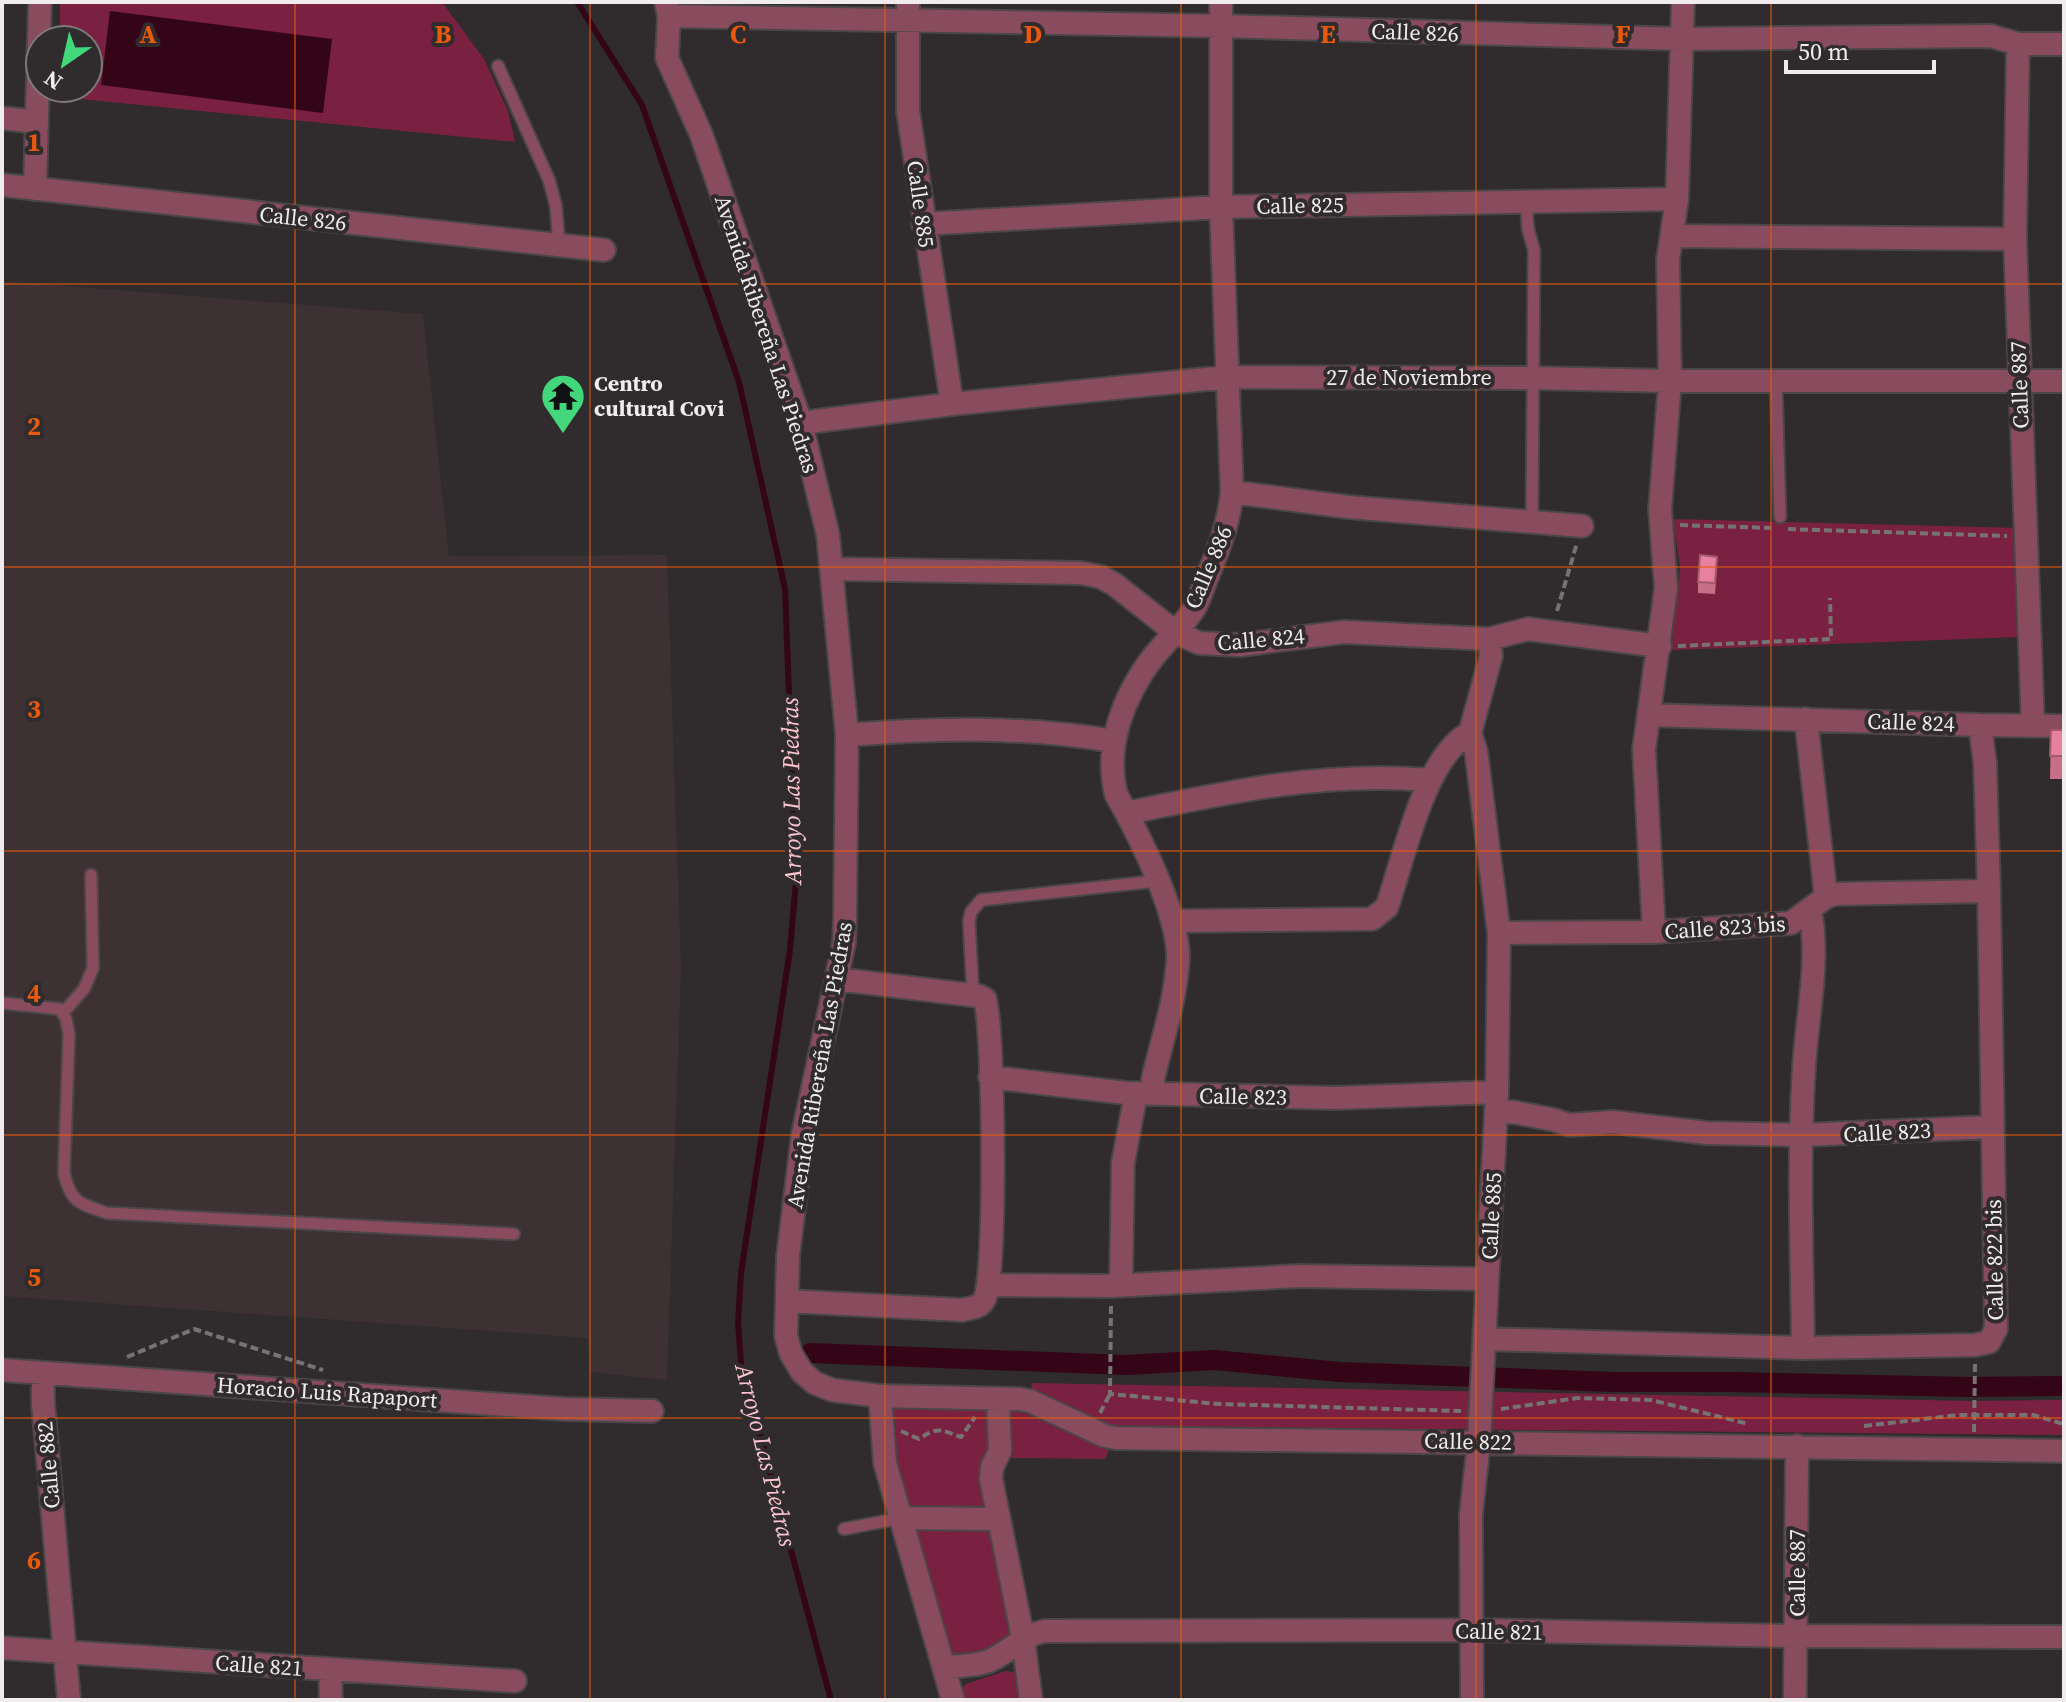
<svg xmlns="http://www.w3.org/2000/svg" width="2066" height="1702" font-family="'Source Serif 4',serif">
	<rect width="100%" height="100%" fill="#302b2c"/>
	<path fill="#3d3134" d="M2 281 423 314 449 556 667 555 681 968 667 1380 591 1372 588 1338 2 1296Z"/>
	<path fill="#7a2142" d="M60 2H442L484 59 508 111 515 142 60 97V88H88V40H60Z
		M1673 519 2020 528V637L1671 650 1680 567Z
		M1031 1383 1973 1401 2064 1400V1435L1106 1426 1033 1395Z
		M900 1403 993 1405 991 1511 909 1510 890 1438 889 1413Z
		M1023 1409 1109 1450 1105 1459 1009 1458 1008 1410Z
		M913 1525 990 1526 1016 1635 1003 1650 949 1662Z
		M1005 1671 1013 1672 1018 1678 1023 1700H960V1690L966 1684Z"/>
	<path fill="#340417" d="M110 11 332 39 323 113 101 85Z"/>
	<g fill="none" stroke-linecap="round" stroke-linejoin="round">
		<path stroke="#340417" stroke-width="6" d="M577 2 642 105 739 382 785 589 796 881 790 950 741 1273 738 1323 741 1363 831 1700"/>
		<path stroke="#340417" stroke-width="20" d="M810 1353 1126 1365 1214 1360 1340 1372 1613 1382H1731L1968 1387 2064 1386"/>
		<g stroke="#4b4647" stroke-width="15">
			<path id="service" d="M498 66 549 180 556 206 559 245
				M1526 201 1528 229 1534 250 1532 521
				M1776 381 1780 517
				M973 995 969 921 971 912 981 900 1157 881
				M2 1003 60 1009 66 1019 69 1034 64 1174C72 1204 79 1203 107 1213L514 1234
				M63 1013 84 989 93 968 91 875
				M844 1529 901 1518"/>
		</g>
		<g stroke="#4b4647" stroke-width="26">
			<path id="minor" d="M666 2 669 16 667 58 701 134 801 423 828 535 847 735 845 919 844 943 803 1134 788 1256 786 1336 791 1354 802 1372 815 1383 832 1390 880 1396 1019 1399 1030 1401 1105 1436 1116 1438 2064 1451
				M908 2V111L952 404
				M669 16 1221 26 1684 39 1991 36 2018 44H2064
				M2018 44 2015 239 2033 726
				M2 118 37 122
				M2 185 604 250
				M35 189 40 2
				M923 224 1221 207 1677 199
				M1673 236 2015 239
				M801 423 952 404 1227 377 1532 378 1670 381H2064
				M1232 492 1348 507 1582 526
				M833 569 1081 573 1101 577 1114 584 1175 632 1199 643 1240 645 1344 632 1489 639 1528 629 1660 646
				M1649 715 1980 725
				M1806 719 1826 897
				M1470 733 1476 751 1499 933 1497 1092 1479 1441 1471 1515 1472 1700
				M847 735C936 728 1024 726 1113 741
				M1127 813C1229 792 1324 771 1429 780
				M1173 921 1372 919 1387 907C1403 860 1425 755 1470 733L1491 656 1489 639
				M1654 932 1644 749 1666 588 1660 509 1670 381 1668 259 1677 199 1683 2
				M1499 933 1654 932 1791 923 1826 897 1835 894 1989 891
				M990 1077 1126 1093 1336 1098 1497 1092
				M1152 1093 1153 1079C1162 1040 1176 999 1178 959 1179 913 1139 835 1116 794 1104 745 1124 695 1154 656 1167 640 1183 626 1194 609 1199 600 1202 590 1206 580 1218 551 1229 524 1232 492L1221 207V2
				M1496 1113 1513 1112 1555 1120 1569 1125 1613 1122 1707 1133 1801 1135 1992 1127
				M1121 1284 1123 1163 1136 1093
				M989 1285 1111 1286 1299 1276 1487 1279
				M787 1301 962 1310C971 1308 979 1308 984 1300 997 1280 994 1028 985 999L979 996 836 979
				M1485 1339 1803 1348 1975 1345 1989 1342 1996 1329 1989 891 1985 763 1980 725 2064 726
				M1803 1348C1802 1255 1798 1161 1804 1067 1807 1016 1820 961 1810 910
				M2 1370 565 1409 652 1411
				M43 1373V1403L69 1700
				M880 1396 885 1463 953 1700
				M998 1399 1000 1451 992 1467 991 1479 1023 1638 1031 1700
				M901 1518 997 1519
				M2 1648 515 1681
				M944 1667C958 1666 976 1666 989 1661 1010 1652 1022 1635 1045 1631L1473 1630 1797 1636 2064 1637
				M330 1670 331 1700
				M1795 1700 1797 1446"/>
		</g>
		<path stroke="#777374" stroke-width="4" stroke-dasharray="8 4" stroke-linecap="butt" d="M1680 525 1771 528
			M1788 529 2007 536
			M1557 611 1577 543
			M1678 646 1831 639 1830 598
			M1111 1306 1110 1394 1219 1404 1461 1411
			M127 1357 194 1329 323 1370
			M1501 1409 1578 1398 1651 1400 1749 1424
			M1100 1413 1110 1394
			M1864 1426 1958 1415H2033L2064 1424
			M901 1431 919 1439C938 1426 941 1430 961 1437L975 1417
			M1974 1432 1975 1364"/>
		<use href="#service" stroke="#894c5e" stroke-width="11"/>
		<use href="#minor" stroke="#894c5e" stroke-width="22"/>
	</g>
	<path fill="#c76f89" d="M1717 568 1715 594 1698 593V582Z
		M2051 730H2064V779H2050Z"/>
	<path fill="#e7819f" stroke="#a25a6f" stroke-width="2" d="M1700 555 1717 557 1715 583 1698 582Z
		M2051 730H2064V756H2050Z"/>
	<path fill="none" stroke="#e8590c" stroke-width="2" stroke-opacity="0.55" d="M295 2V1700M590 2V1700M885 2V1700M1181 2V1700M1476 2V1700M1771 2V1700M2 284H2064M2 567H2064M2 851H2064M2 1135H2064M2 1418H2064"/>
	<defs>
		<g id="temple-pin" transform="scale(2.3)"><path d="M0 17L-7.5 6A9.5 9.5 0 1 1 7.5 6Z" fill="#43d77b" stroke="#302b2c"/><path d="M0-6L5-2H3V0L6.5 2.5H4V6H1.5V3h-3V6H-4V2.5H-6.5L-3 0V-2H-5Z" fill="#111"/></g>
	</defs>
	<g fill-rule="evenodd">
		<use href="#temple-pin" x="563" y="396"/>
	</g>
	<g text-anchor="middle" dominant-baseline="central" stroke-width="8" stroke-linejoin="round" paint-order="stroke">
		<g font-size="22" fill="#f0eced" stroke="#302b2c">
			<text transform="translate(1415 32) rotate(2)">Calle 826</text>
			<text transform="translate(921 204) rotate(82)">Calle 885</text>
			<text transform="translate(1300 205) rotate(-1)">Calle 825</text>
			<text transform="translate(303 218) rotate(6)">Calle 826</text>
			<text transform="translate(767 334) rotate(72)">Avenida Ribereña Las Piedras</text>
			<text x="1409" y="377">27 de Noviembre</text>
			<text transform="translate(2019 385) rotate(-92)">Calle 887</text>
			<text transform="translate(1208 567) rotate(-67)">Calle 886</text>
			<text transform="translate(1261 639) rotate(-5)">Calle 824</text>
			<text transform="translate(1911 722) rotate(2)">Calle 824</text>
			<text transform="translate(1725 927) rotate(-4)">Calle 823 bis</text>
			<text transform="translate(819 1065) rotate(-80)">Avenida Ribereña Las Piedras</text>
			<text transform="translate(1243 1096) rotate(1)">Calle 823</text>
			<text transform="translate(1887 1132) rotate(-3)">Calle 823</text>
			<text transform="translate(1491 1216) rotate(-87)">Calle 885</text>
			<text transform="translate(1994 1260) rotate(-91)">Calle 822 bis</text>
			<text transform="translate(327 1392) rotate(4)">Horacio Luis Rapaport</text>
			<text transform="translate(1468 1441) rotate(1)">Calle 822</text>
			<text transform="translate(48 1465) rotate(-95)">Calle 882</text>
			<text transform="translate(1797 1573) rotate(-90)">Calle 887</text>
			<text transform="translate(1499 1631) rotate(1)">Calle 821</text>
			<text transform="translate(259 1665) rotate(4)">Calle 821</text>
		</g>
		<g font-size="22" font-weight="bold" fill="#f0eced" stroke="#302b2c" text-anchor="start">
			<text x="594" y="383">Centro<tspan x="594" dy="25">cultural Covi</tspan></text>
		</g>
		<g font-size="24" font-style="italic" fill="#fac4d1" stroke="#302b2c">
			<text transform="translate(791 791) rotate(-91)">Arroyo Las Piedras</text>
			<text transform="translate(766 1455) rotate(76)">Arroyo Las Piedras</text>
		</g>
	</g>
	<g font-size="26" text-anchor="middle" font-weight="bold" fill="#e8590c" stroke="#302b2c" stroke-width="8" stroke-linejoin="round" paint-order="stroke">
		<text x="148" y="43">A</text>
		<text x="443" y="43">B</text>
		<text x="738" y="43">C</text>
		<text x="1033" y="43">D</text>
		<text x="1328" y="43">E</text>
		<text x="1623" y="43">F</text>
		<text x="34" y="151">1</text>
		<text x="34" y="435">2</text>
		<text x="34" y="718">3</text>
		<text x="34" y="1002">4</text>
		<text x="34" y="1286">5</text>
		<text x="34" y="1569">6</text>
	</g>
	<rect width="2066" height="1702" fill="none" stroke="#f0eced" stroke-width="8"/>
	<g transform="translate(64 64) rotate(214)"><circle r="38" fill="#302b2c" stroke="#7d7879" stroke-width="2"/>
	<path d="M0-6L14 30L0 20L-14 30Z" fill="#43d77b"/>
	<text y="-12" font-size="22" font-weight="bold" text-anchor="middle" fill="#f0eced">N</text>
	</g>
	<path d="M1786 60v12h148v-12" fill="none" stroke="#f0eced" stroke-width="4"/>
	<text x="1798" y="60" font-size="24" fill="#f0eced" stroke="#302b2c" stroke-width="6" paint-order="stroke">50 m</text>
</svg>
